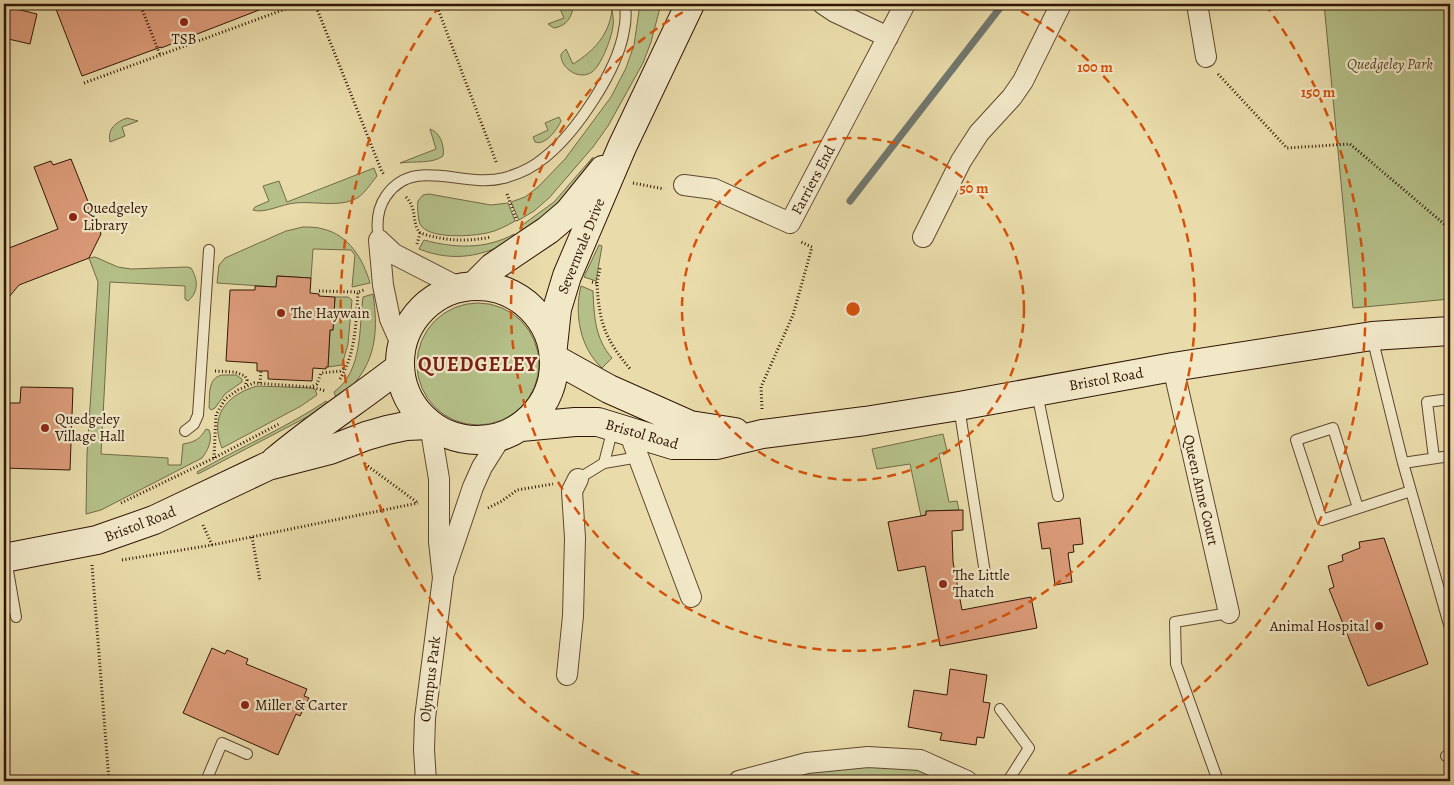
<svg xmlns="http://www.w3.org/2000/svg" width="1454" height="785" font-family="Alegreya,serif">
	<rect width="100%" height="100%" fill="#e9dcaa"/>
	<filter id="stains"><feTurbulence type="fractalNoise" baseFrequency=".004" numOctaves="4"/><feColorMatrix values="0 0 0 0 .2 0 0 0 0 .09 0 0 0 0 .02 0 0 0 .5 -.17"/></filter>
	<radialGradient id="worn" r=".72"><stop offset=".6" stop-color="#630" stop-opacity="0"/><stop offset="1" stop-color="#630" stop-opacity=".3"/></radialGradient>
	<path fill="#b5c089" stroke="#736a48" d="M558 4H573C573 16 567 26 554 28L548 24 564 18Z
		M640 4H661L651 42 643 63 608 126 593 147 549 198 534 211 519 220 511 202 525 197 538 187 565 159 611 97 626 68 634 45Z
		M1324 4H1450V299L1353 308Z
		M612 10C613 16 614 21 613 26 612 37 601 66 592 72 579 81 560 68 561 54L566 49 573 64C594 51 609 35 612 10Z
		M559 117 561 121C557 130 545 146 535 142L533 137 548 130 545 123Z
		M127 118 138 121 122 127 125 136 110 142C107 129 116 122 127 118Z
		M430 129C440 132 445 146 443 156 433 164 413 161 400 163L436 149Z
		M593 157 569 194 525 234 521 226 554 202Z
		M374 168 377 176C370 184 364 196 353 200 337 207 312 201 295 203 282 204 264 214 253 210L255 207 269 201 263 186 279 181 287 202Z
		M429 194 491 205 508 203 515 221C506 226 497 231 487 233 473 236 428 240 420 224 418 220 417 205 418 201L423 195Z
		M303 227C309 227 317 227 323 229 349 235 363 259 370 283L352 287 355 255 351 250 313 249 311 278 277 276 276 287 217 283 219 265 225 258 286 231Z
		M514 234 516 239C483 256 455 263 419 249L424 240C454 248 485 250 514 234Z
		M599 245 602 246 596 281 584 277Z
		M95 257 118 267 131 269 187 267 191 268C198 279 199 292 188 301L185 299V286L110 282 101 454 168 458V465H181L183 444C195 442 200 439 206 429L209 430C213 440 208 450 202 458L101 510 86 514 87 454 98 282 89 258Z
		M581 286 593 291C594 316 595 339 612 358L602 368C580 348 574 314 581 286Z
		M373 294C380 340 373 371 337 400L334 392C363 371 359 328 363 297Z
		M335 297H348L352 300 348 344 342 365 328 367 330 330H333Z
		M417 364a61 61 0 1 1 122 0a61 61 0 1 1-122 0Z
		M222 375H236L242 379V382L225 394 215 408 211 410 209 408C210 396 207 378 222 375Z
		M257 386 312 388 315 389 317 395 301 406 222 448C209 416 226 395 257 386Z
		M326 401 330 405 198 474 197 472C240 447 286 428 326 401Z
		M943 434 947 451 939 454 949 502 957 501 959 510 926 511V515L921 516 910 464 877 469 872 449Z
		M894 764 930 772 950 781H759L776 776Z"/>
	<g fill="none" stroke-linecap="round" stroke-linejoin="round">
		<path stroke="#71776e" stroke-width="7" d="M850 201 1003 4"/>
	</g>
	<path fill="#dd9c7a" stroke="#311506" d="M54 4H272V5L161 48V47L82 76Z
		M4 6 37 14 30 44 4 38Z
		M71 159 101 234 89 258 19 285 4 303V250L58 229 34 167 51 161 53 165Z
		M277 276 311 278 310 293 319 294V296L335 297 333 330H330L328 367H326V369L313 368 312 381 268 379V371H257V363L226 361 230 290H255V286L276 287Z
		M21 387 73 388 70 470 4 468V403H20Z
		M963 510V530L952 531 953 562 962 610 1031 597 1037 628 940 646 925 566 898 571 888 522 926 515V511Z
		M1080 518 1083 544 1073 545 1074 552 1068 553 1072 582 1055 585 1050 548 1042 549 1038 523Z
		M1384 538 1428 664 1368 686 1329 589 1334 587 1328 566 1343 561 1342 555 1360 548 1359 542Z
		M212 648 225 654 227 650 248 659 246 664 307 689 304 696 309 698 300 716 296 714 278 755 183 713Z
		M950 669 987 675 983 702 990 703 984 738 977 737 976 745 940 740 942 733 908 727 914 690 947 695Z"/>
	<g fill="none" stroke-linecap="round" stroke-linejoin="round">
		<g stroke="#5f472f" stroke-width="12">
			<path id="lane" d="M379 240C376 224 377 209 386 196 414 155 463 189 504 178 519 174 532 168 544 158 576 133 618 70 624 30 626 22 626 13 625 4
				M1372 337 1403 463 1450 628
				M1037 393 1058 496
				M959 407 985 573
				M185 431 194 424 198 415 209 250
				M1434 458 1427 402 1450 399
				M604 463 613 428
				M1403 463 1450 456
				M578 479 604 463 639 457
				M1358 508 1333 428 1296 440 1322 520 1411 491
				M6 559 16 617
				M1000 709 1029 748 1008 781
				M1446 756 1450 754
				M206 781 222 743 247 754
				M1218 781 1176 664 1175 622 1229 613"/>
		</g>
		<g stroke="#5f472f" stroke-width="22">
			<path id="street" d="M823 4 835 12 888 37
				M1197 4 1206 57
				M684 185 714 189 790 223 905 4
				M923 237 961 161 979 133 1012 97 1023 81 1061 4
				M379 240 383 285 390 319 402 346
				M379 240 394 254 460 288
				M1173 367 1229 613
				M629 432 691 597
				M444 573 473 487 482 467 501 437
				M567 675 573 616 575 538 572 491 578 479
				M426 781 424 750 425 718 443 578 439 542V479L430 425
				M739 781 807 763 868 757 920 760 967 781"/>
		</g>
		<g stroke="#311506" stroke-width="30">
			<path id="secondary" d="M475 285 493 267 548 230 568 213 603 170
				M400 363a77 77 0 1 1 154 0a77 77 0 1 1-154 0Z
				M553 346 557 309 567 276 622 147 690 4
				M555 359 609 389 690 425 735 432
				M521 427 575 422H598L673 445H717L762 434 865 421 959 406 1173 367 1372 336 1450 331
				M275 461C315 427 359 399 400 367
				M4 558 97 540 154 520 268 466 330 450 366 436 387 430 406 426 430 425"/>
		</g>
		<path stroke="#311506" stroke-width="3" stroke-dasharray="1 2.5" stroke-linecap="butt" d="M140 4 160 55
			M315 4 382 172 384 174
			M436 4 497 164
			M1218 74 1287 148 1350 144 1450 229
			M84 83 299 4
			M633 183 664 189
			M507 194 517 221
			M406 197C418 210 411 222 420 233
			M417 244 420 233C445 241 466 242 491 237
			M592 282 597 283C599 323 605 339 631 370
			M597 283 600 268
			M319 291 358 292
			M215 371 235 372 245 376 247 380 245 386
			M340 379C356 353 356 321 358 292L364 290
			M260 383 261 371
			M313 386 317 384 321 373 340 371 345 367
			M762 409 761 387 793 315 812 247 801 242
			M214 458 216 415 225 399 238 390 254 383 311 387 326 391
			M365 464 418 503
			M121 503 214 458 279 424
			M488 508 502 501 517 490 553 484
			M203 525 212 545
			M252 537 260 581
			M122 560 212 545 418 503
			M92 565 109 781"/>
		<use href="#lane" stroke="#f1e8c8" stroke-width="10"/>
		<use href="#street" stroke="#f1e8c8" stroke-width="20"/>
		<use href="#secondary" stroke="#f1e8c8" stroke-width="28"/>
	</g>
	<g fill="none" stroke="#d6520b" stroke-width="2.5" stroke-dasharray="9 6">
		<circle cx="853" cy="309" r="171"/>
		<path d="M1008 4A342 342 0 1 1 698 4"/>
		<path d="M653 781A513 513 0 0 1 441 4M1265 4A513 513 0 0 1 1053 781"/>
	</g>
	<g fill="#8f2418" stroke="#f1e8c8" stroke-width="2">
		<circle cx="184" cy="22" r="5"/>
		<circle cx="73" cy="217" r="5"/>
		<circle cx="281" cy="313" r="5"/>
		<circle cx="45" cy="428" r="5"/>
		<circle cx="943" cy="584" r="5"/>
		<circle cx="1379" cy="626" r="5"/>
		<circle cx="245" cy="705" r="5"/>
	</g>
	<g text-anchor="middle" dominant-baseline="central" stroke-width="4.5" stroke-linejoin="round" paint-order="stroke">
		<g font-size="15" fill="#311506" stroke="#f1e8c8" text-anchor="start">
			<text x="184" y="39" text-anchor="middle">TSB</text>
			<text x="83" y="208">Quedgeley<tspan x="83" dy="17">Library</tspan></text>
			<text x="291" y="313">The Haywain</text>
			<text x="55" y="419">Quedgeley<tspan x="55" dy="17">Village Hall</tspan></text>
			<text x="953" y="575">The Little<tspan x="953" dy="17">Thatch</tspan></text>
			<text x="1369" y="626" text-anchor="end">Animal Hospital</text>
			<text x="255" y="705">Miller &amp; Carter</text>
		</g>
		<g font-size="15" font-style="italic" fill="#59482d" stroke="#f1e8c8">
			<text x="1390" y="64">Quedgeley Park</text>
		</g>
		<g font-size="15" fill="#311506" stroke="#f1e8c8">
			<text transform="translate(813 180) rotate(-62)">Farriers End</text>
			<text transform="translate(581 246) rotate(-68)">Severnvale Drive</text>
			<text transform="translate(1106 379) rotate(-10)">Bristol Road</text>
			<text transform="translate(642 434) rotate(16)">Bristol Road</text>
			<text transform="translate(1201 490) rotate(77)">Queen Anne Court</text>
			<text transform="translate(140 524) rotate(-21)">Bristol Road</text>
			<text transform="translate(430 679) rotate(-83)">Olympus Park</text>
		</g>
		<g font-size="20" font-weight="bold" letter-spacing="1" fill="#7a1f14" stroke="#f1e8c8">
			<text x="478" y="364">QUEDGELEY</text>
		</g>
	</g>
	<circle cx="853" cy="309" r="8" fill="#d6520b" stroke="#f1e8c8" stroke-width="2.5"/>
	<g font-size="15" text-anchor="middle" font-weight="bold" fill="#d6520b" stroke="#f1e8c8" stroke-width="4.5" stroke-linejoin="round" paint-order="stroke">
		<text x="1095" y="72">100 m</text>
		<text x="1318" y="97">150 m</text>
		<text x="974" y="193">50 m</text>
	</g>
	<rect width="1454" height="785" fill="none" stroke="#e9dcaa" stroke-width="20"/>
	<rect x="5" y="5" width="1444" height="775" fill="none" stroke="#311506" stroke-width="2.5"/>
	<rect x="10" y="10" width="1434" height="765" fill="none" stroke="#311506"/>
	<rect width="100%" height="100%" filter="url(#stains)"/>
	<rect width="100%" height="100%" fill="url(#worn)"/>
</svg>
